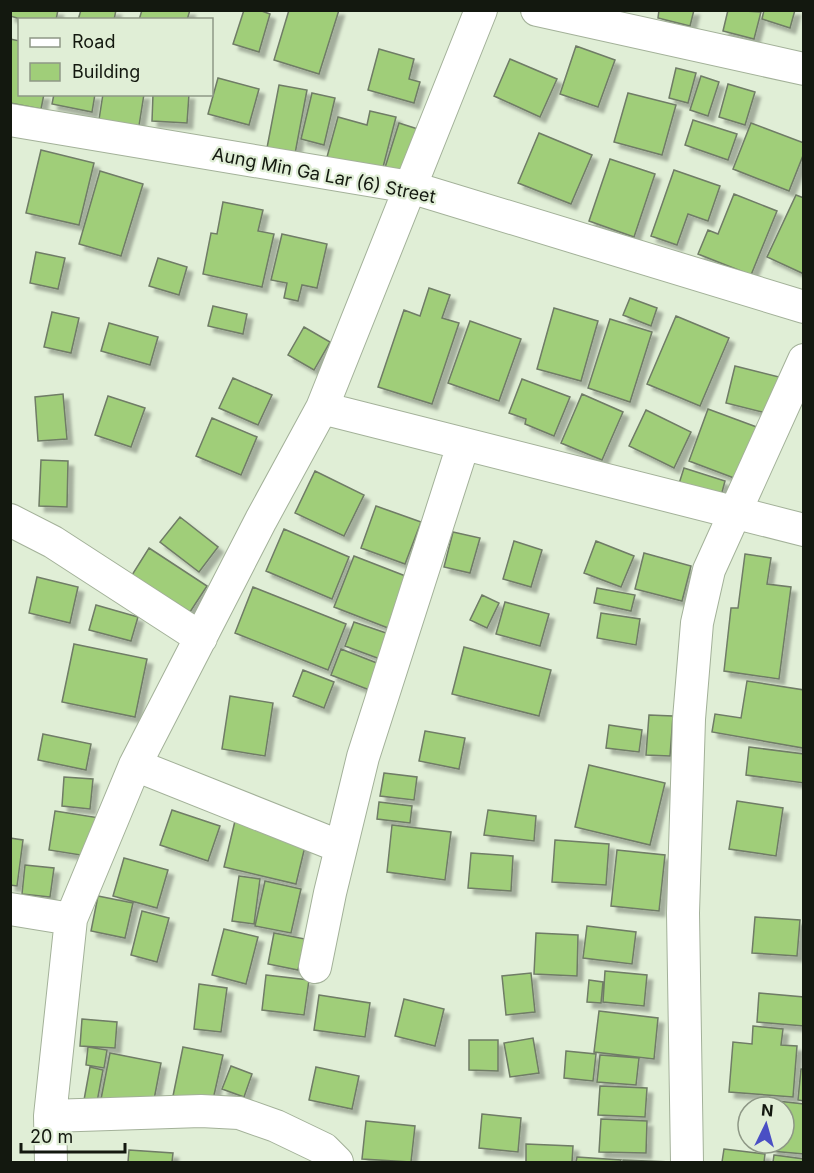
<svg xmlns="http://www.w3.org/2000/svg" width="814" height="1173" font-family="Inter,sans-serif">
	<defs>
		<filter id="shadow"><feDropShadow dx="5.5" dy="5.5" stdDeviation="1.5" flood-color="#0004"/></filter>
	</defs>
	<rect width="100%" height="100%" fill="#e0eed6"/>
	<path fill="#a0ce79" stroke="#6f7c66" stroke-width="1.5" filter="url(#shadow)" d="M10 10H58L56 20H24L10 16Z
		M81 10H116L114 20H78Z
		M142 10H190L187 20H139Z
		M244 10H259L270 14 259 52 233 44Z
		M289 10H339L319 74 274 60Z
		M659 10H694L690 26 658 18Z
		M728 10 761 12 754 39 723 31Z
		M764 10H795L790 28 762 19Z
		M10 39 20 41V94H44L41 109 10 103Z
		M576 46 615 60 598 107 560 94Z
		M379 49 414 59 409 79 420 82 414 103 368 90Z
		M510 59 557 79 540 117 494 96Z
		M676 68 696 73 688 103 669 98Z
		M701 76 719 82 708 116 690 110Z
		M218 78 259 89 249 125 208 114Z
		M728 84 755 92 745 125 719 117Z
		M279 85 307 90 294 159 266 153Z
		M312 93 335 98 324 145 301 139Z
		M628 93 676 105 662 155 614 142Z
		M54 94H95L92 112 52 104Z
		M103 94H144L138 132 98 126Z
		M153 94H189L187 123 152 121Z
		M370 111 396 117 382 171 327 157 338 117 367 125Z
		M693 120 737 134 728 160 685 145Z
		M399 123 424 131 409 182 383 174Z
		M751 123 804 143V153L789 191 733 169Z
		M539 133 592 155 571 204 518 183Z
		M41 150 94 163 79 225 26 213Z
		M610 159 655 174 634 237 589 221Z
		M674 170 720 186 708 221 688 214 677 245 651 236Z
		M100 171 143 184 121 256 79 244Z
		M734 194 777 211 751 275 698 254 708 230 718 234Z
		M796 195 804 198V274L767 257Z
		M223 202 263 210 258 231 274 234 262 287 203 274 211 233 217 234Z
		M282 234 327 244 317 288 302 285 298 301 284 298 287 283 271 280Z
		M36 252 65 258 58 289 30 283Z
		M158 258 187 267 179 295 149 286Z
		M429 288 450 295 442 318 459 323 432 404 378 387 404 310 420 316Z
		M630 298 657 308 651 326 623 315Z
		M213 306 247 314 243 334 208 326Z
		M554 308 598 321 581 381 537 369Z
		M52 312 79 318 71 353 44 347Z
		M676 316 729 338 700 406 647 384Z
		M610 319 652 332 630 402 588 388Z
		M470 321 521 339 499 401 448 383Z
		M109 323 158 337 150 365 101 351Z
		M304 327 330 342 314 370 288 355Z
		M735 366 779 377 770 414 726 403Z
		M233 378 272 395 258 425 219 408Z
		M522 379 570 397 554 436 525 424 526 419 509 413Z
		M63 394 67 439 38 441 35 397Z
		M582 394 623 412 602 460 561 443Z
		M108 396 145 408 131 447 95 435Z
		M708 409 762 429 742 481 689 461Z
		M646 410 691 432 674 468 629 446Z
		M212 418 257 437 241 475 196 456Z
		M41 460 68 461 67 507 39 506Z
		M684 468 725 481 718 507 676 493Z
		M315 471 364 495 344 536 295 513Z
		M376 506 421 522 405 564 361 548Z
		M180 517 218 547 199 572 160 542Z
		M284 529 349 557 332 599 266 571Z
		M453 532 480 538 470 573 444 567Z
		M514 541 542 550 531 587 503 579Z
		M596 541 634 556 621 587 584 573Z
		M149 548 207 586 190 612 132 575Z
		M644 553 691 566 682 601 635 589Z
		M745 554 771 558 767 584 791 587 779 679 724 671 731 608H738Z
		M354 556 408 577 388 628 334 607Z
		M37 577 78 587 70 623 29 613Z
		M253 587 346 624 328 670 235 633Z
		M597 588 635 595 631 611 594 603Z
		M482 595 499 603 487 628 470 620Z
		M505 602 549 614 540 646 496 634Z
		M96 605 138 617 131 641 89 630Z
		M601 613 640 619 636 645 597 638Z
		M354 622 389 634 380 659 345 646Z
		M74 644 147 659 135 717 62 702Z
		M464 647 551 670 539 716 452 694Z
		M341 649 382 665 372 691 331 675Z
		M303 670 334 682 324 708 293 696Z
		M747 681 804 690 803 748 712 732 715 714 741 718Z
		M230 696 273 703 265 756 222 749Z
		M649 715 673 716 670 756 646 755Z
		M609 725 642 730 639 752 606 748Z
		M425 731 465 738 459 769 419 761Z
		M43 734 91 744 86 770 38 760Z
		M749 747 804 754V783L746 775Z
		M589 765 665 783 650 845 575 827Z
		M384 773 417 777 414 800 380 796Z
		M64 777 93 779 90 809 62 806Z
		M737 801 783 808 776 856 729 849Z
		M379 802 412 806 410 823 377 819Z
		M172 810 220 826 208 861 160 845Z
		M488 810 536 816 534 841 484 835Z
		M55 811 100 818 93 857 49 850Z
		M235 821 307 838 296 884 224 867Z
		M392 825 451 832 445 880 387 872Z
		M10 838 23 840 17 886 10 885Z
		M555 840 609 844 606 885 552 882Z
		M617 850 665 855 659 911 611 906Z
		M471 853 513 856 511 891 468 888Z
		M124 858 168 870 157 908 113 896Z
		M25 865 54 868 50 897 22 894Z
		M239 876 260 879 254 924 232 921Z
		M265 881 301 889 291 933 255 926Z
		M98 896 133 903 125 938 91 931Z
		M142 911 169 918 157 962 131 955Z
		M755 917 800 920 797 956 752 953Z
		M587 926 636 932 632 964 583 958Z
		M224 929 258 937 246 984 212 975Z
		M274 933 305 939 298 970 268 964Z
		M536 933 578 935 577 976 534 974Z
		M605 971 647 975 644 1006 603 1002Z
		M531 973 535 1012 506 1015 502 976Z
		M266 975 309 980 304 1015 262 1010Z
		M589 980 603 982 601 1003 587 1002Z
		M199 984 227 988 221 1032 194 1029Z
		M759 993 804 997V1026L757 1022Z
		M319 995 370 1003 365 1037 314 1030Z
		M404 999 444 1009 435 1046 395 1036Z
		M599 1011 658 1018 654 1059 594 1052Z
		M82 1019 117 1022 115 1048 80 1046Z
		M753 1026 783 1029 781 1045 797 1046 793 1097 729 1092 733 1042 752 1044Z
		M533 1038 539 1073 510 1077 504 1043Z
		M469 1040H498V1071L469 1070Z
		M88 1047 107 1050 104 1068 86 1065Z
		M183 1047 223 1055 212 1104 173 1096Z
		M566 1051 596 1054 593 1081 564 1078Z
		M110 1053 161 1063 152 1110 101 1099Z
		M600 1055 639 1058 636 1085 597 1082Z
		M231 1066 252 1074 244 1097 222 1089Z
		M90 1067 103 1070 97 1102 84 1100Z
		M316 1067 359 1076 352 1109 309 1100Z
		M801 1069H804V1101L798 1100Z
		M600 1086 647 1088 645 1117 598 1115Z
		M777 1101 804 1104V1154L771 1151 772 1143H784V1107H777Z
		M482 1114 521 1118 518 1152 479 1148Z
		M601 1119 647 1121 646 1153 599 1152Z
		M366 1121 415 1126 411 1162 362 1159Z
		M526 1144 573 1146 572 1162H526Z
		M724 1149 765 1154 764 1162H722Z
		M129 1150 173 1153 172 1162H128Z
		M774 1155 804 1159V1162H773Z
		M577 1157 621 1160 620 1162H576Z
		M623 1160 672 1162H623Z"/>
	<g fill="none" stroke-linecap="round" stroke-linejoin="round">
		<g stroke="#a3b199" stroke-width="34">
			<path id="minor" d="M537 10 804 69
				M10 120 410 187 804 307
				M322 408 804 530
				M10 520 53 542 201 638
				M135 765 341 847
				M10 909 71 919
				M315 967 330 893 363 757 463 445
				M50 1116 201 1111 239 1113 276 1126 324 1149 337 1162
				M51 1162 50 1116 71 919 135 765 261 520 322 408 481 10
				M687 1162 683 913 689 719 697 623 709 570 804 360"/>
		</g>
		<use href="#minor" stroke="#fff" stroke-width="32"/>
	</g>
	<g text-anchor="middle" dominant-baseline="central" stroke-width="4.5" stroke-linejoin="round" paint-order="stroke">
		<g font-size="18" fill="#13180f" stroke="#e0eed6">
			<text transform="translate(324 175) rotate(11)">Aung Min Ga Lar (6) Street</text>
		</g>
	</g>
	<rect width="814" height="1173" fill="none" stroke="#13180f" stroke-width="24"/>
	<rect x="18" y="18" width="195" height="78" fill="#e0eed6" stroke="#8e9886" stroke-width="1.5"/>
	<rect x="30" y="38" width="30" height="9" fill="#ffffff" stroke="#8e9886" stroke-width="1.5"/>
	<text x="72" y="48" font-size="18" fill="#13180f">Road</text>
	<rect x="30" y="63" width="30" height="18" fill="#a0ce79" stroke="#8e9886" stroke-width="1.5"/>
	<text x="72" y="78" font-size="18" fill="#13180f">Building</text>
	<g transform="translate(766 1125) rotate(5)"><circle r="28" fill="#e0eed6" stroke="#8e9886" stroke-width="1.5"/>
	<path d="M0-4.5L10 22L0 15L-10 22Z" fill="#4a4fc4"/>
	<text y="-9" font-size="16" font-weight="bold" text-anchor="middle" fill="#13180f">N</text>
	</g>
	<path d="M21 1143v9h104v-9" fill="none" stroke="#13180f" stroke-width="3"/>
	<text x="30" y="1143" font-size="18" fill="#13180f" stroke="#e0eed6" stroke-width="4.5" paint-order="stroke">20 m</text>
</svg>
